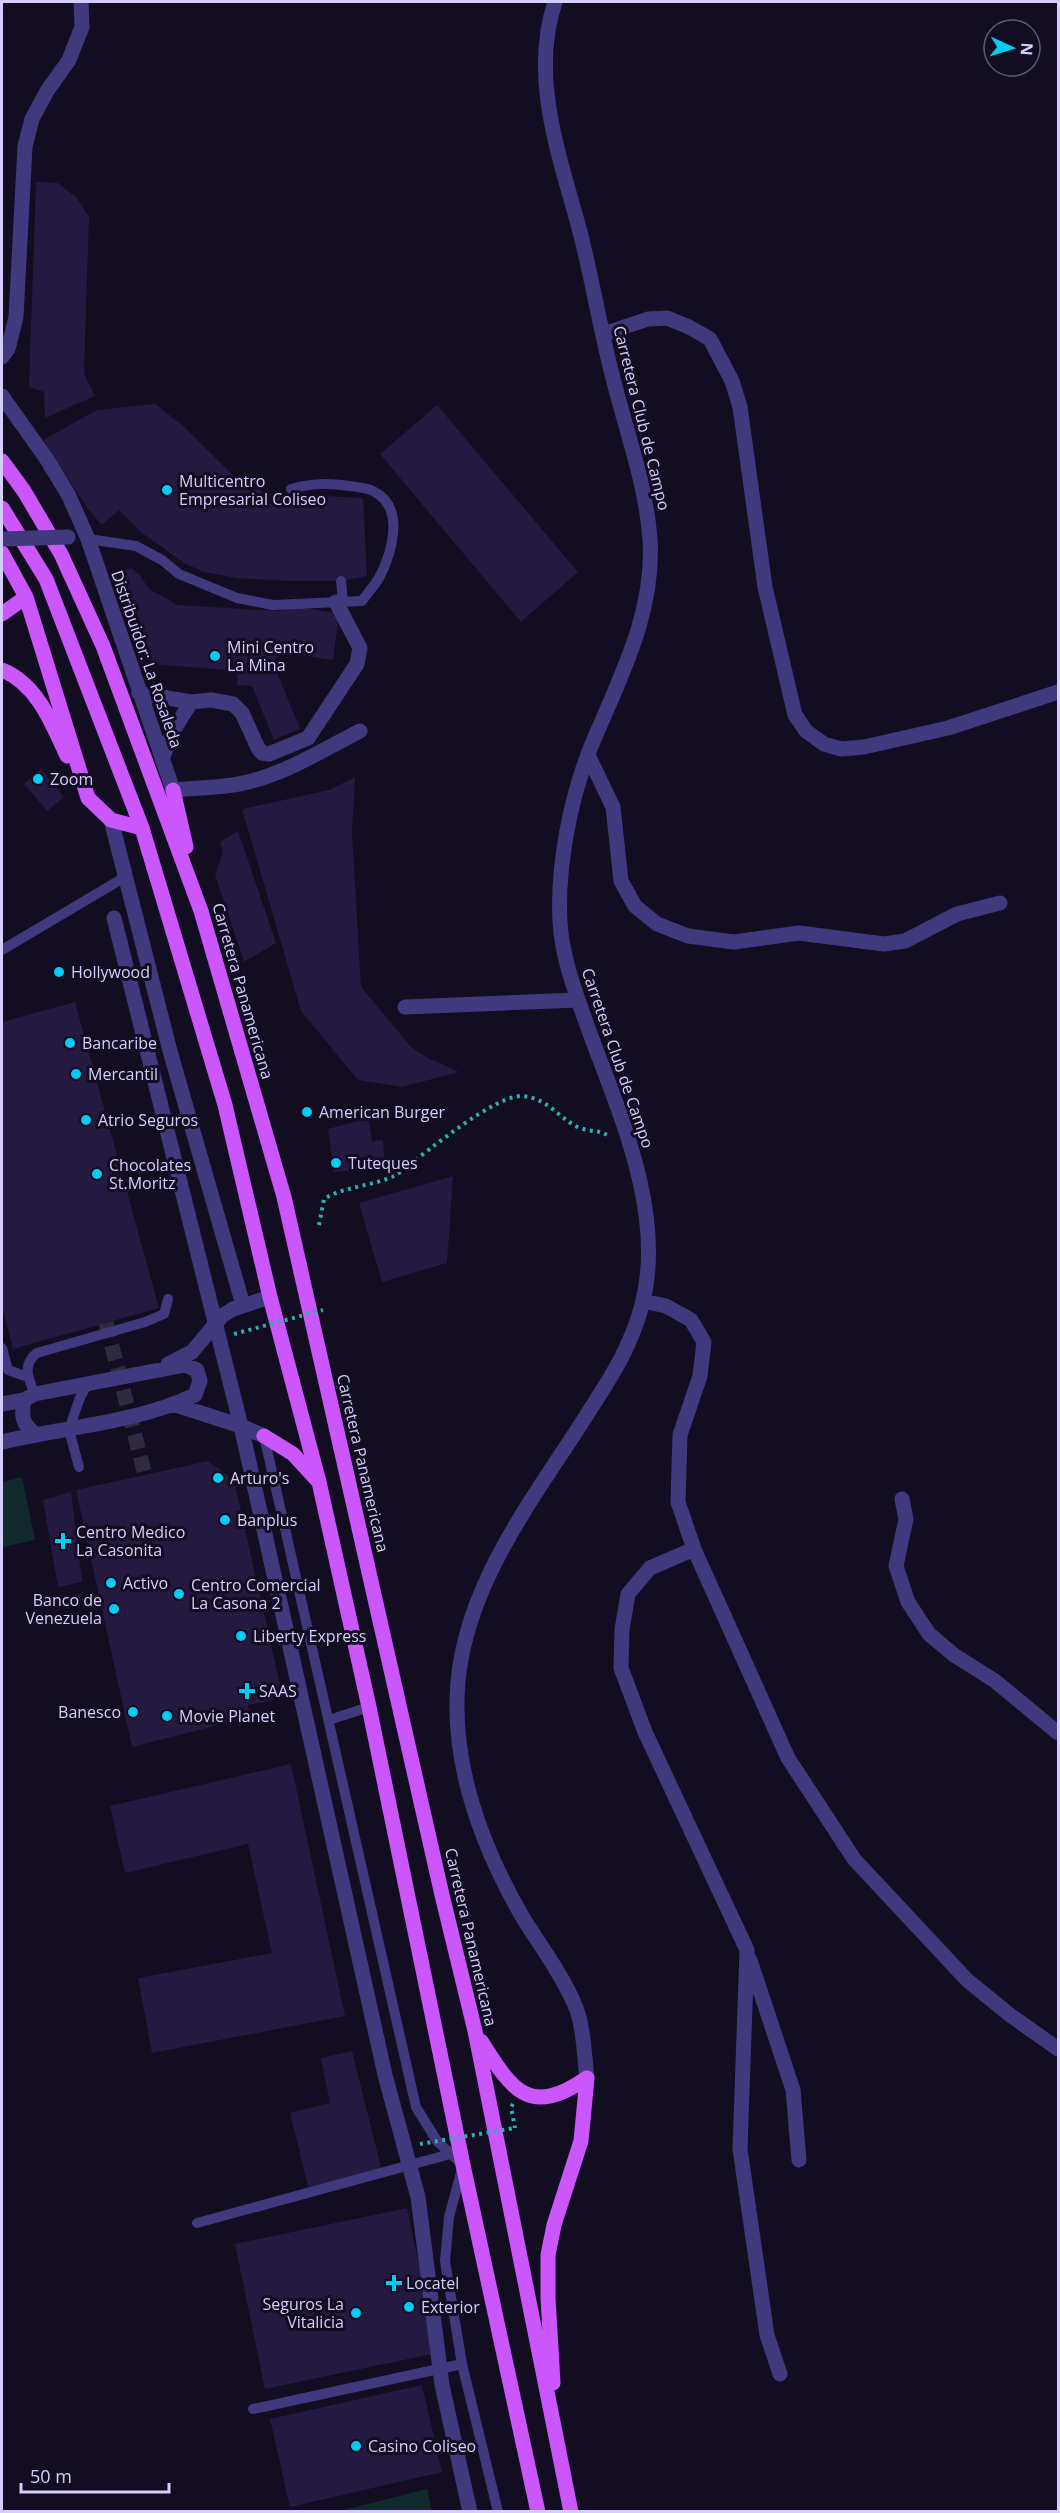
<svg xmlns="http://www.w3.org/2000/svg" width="1060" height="2513" font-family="'Open Sans',sans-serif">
	<rect width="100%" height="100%" fill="#120d20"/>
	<path fill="#10292a" d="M22 1477 35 1540 2 1547V1482Z
		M427 2489 432 2511H340Z"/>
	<path fill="#241941" d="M36 182 58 183 76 197 89 217 84 373 95 396 45 418 44 392 29 387Z
		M155 404 182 425 235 477 251 487 266 493 363 498 367 576 341 581H286L237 578 204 572 184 563 142 533 119 510 102 525 88 509 43 440 97 410Z
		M437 405 578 572 521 622 380 454Z
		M131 568 139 574 149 589 178 605 279 611 295 607 339 613 333 660 287 653 272 660 300 729 274 740 252 686 237 685 238 671 153 664 112 574Z
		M41 769 64 797 47 811 24 784Z
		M355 777 352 833 361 987 412 1048 426 1057 459 1072 402 1087 358 1080 301 1011 242 809 329 790Z
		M238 831 276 943 244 962 215 875 223 853 220 842Z
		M75 1002 159 1308 13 1349 2 1306V1022Z
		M368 1118 372 1141 383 1140 385 1167 334 1172 328 1129Z
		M453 1176 447 1263 382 1282 359 1203Z
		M208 1461 234 1480 283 1698 248 1705 251 1717 132 1747 76 1490Z
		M71 1492 82 1582 58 1587 43 1500Z
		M291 1764 345 2016 152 2053 138 1978 272 1953 248 1844 125 1873 110 1806Z
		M352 2051 382 2171 309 2190 290 2113 330 2103 321 2058Z
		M407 2208 437 2353 265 2389 235 2244Z
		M422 2385 442 2472 290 2507 270 2419Z"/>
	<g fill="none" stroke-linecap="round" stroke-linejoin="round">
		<path stroke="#2f2a41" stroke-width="15" stroke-dasharray="15 8" stroke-linecap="butt" d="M106 1323 145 1475"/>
		<path stroke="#30aeb0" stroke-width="4" stroke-dasharray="3 4.5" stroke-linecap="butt" d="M319 1225 324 1199C347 1184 388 1186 405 1168 428 1151 495 1095 522 1096 550 1098 562 1123 583 1129 593 1132 599 1130 609 1136
			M513 2104 511 2107 515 2128"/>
		<path stroke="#40397e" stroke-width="10" d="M88 539 136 546 162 560 179 574 237 598 273 605 362 601C367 594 374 586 379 578 392 553 406 507 373 491 367 488 357 487 350 486 329 483 312 483 291 489
			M341 581 343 602
			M2 950 125 877
			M2 1348 8 1370 28 1377
			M35 1394C28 1379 22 1364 37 1353L145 1322 164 1314 168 1299
			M264 1436 416 2107 437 2141 463 2165 449 2217 445 2261 462 2364 498 2512
			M79 1467 69 1430 79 1400 87 1384
			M329 1720 369 1707
			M197 2223 454 2153
			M253 2409 462 2364"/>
		<path stroke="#40397e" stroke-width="15" d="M114 918 241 1426 385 2075 418 2197 442 2385 470 2512"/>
		<path stroke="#40397e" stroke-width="15" d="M555 2C530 77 559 154 579 228 592 277 600 329 613 378 626 431 646 484 650 539 655 615 618 681 590 749 570 800 557 867 560 922 562 958 576 994 588 1028 619 1113 666 1213 642 1305 630 1349 612 1375 588 1413 533 1500 459 1591 457 1699 455 1776 485 1852 523 1918 540 1945 561 1973 574 2003 584 2024 584 2055 587 2078
			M603 334 648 319 667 318 689 327 710 339 732 381 740 407 765 587 795 715 806 731 824 744 841 749 864 747 948 728 1058 692
			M2 357 8 349 16 317 25 146 32 119 47 91 69 60 82 27 81 2
			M2 396 46 458 68 494 88 539 173 790C193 788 213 788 233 785 279 778 319 752 360 731
			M139 693 191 702
			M588 755 613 807 621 881 635 906 657 924 688 936 734 942 799 933 884 944 905 941 957 914 1000 903
			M162 759 173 731 191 702 211 700 233 704 242 713 258 748 262 753 269 754 308 738 357 664 360 648 336 602
			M111 820 170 1051 243 1305
			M405 1007 578 1000
			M643 1301 666 1306 691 1320 704 1342 700 1376 680 1435 678 1502 694 1549 788 1758 854 1859 967 1980 1010 2015 1058 2049
			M168 1364 192 1352 222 1316 233 1309 270 1297
			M24 1400C21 1415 22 1424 35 1434
			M2 1404 24 1400 35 1394 185 1365 197 1370 200 1381 195 1395C136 1423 65 1427 2 1442
			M173 1404 241 1426 264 1436
			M902 1499 906 1519 896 1566 908 1602 929 1634 954 1655 995 1681 1058 1733
			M694 1549 650 1568 628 1594 622 1629 621 1668 645 1732 747 1950 740 2149 767 2335 780 2374
			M750 1960 793 2090 799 2160"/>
		<path stroke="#ca56fc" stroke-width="15" d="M2 461 24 491 61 554 103 646 201 911 284 1197 442 1895 475 2031 571 2512
			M2 508 46 579 142 828 225 1105 270 1297 319 1482 369 1707 463 2165 538 2512
			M2 553 26 597 88 798 111 820 142 828
			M2 614 26 597
			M2 670C37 684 52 723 67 756
			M173 790 186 847
			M264 1436 293 1454 317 1480
			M481 2041C512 2090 529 2118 587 2078
			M553 2383 548 2298V2255L554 2225 581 2141 587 2078"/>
		<path stroke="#30aeb0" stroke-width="4" stroke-dasharray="3 4.5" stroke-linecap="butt" d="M234 1334 323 1310
			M420 2144 515 2128"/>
		<path stroke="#40397e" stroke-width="15" d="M2 539 68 537"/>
	</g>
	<g fill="#04cbf3" stroke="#120d20" stroke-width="2">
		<circle cx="167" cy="490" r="6"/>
		<circle cx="215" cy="656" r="6"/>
		<circle cx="38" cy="779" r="6"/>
		<circle cx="59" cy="972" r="6"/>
		<circle cx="70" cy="1043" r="6"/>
		<circle cx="76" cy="1074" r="6"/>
		<circle cx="307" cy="1112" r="6"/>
		<circle cx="86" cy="1120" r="6"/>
		<circle cx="336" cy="1163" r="6"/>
		<circle cx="97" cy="1174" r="6"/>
		<circle cx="218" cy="1478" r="6"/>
		<circle cx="225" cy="1520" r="6"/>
		<path d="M60 1532h6v6h6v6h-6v6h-6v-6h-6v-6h6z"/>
		<circle cx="111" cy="1583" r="6"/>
		<circle cx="179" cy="1594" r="6"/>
		<circle cx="114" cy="1609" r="6"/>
		<circle cx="241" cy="1636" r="6"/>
		<path d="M244 1682h6v6h6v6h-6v6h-6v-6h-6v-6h6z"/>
		<circle cx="133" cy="1712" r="6"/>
		<circle cx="167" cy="1716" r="6"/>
		<path d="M391 2274h6v6h6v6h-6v6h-6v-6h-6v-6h6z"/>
		<circle cx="409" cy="2307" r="6"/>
		<circle cx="356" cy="2313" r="6"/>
		<circle cx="356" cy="2446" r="6"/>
	</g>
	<g text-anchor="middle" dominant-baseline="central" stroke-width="6" stroke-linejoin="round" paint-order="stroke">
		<g font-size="16" fill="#d6cdfe" stroke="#120d20">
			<text transform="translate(642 418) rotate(76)">Carretera Club de Campo</text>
			<text transform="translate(147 659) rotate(71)">Distribuidor: La Rosaleda</text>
			<text transform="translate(243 991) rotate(74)">Carretera Panamericana</text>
			<text transform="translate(618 1058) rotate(71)">Carretera Club de Campo</text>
			<text transform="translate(363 1463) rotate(77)">Carretera Panamericana</text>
			<text transform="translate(471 1937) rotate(77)">Carretera Panamericana</text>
		</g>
		<g font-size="16" fill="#d6cdfe" stroke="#120d20" text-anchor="start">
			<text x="179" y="481">Multicentro<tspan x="179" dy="18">Empresarial Coliseo</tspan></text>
			<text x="227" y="647">Mini Centro<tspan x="227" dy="18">La Mina</tspan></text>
			<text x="50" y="779">Zoom</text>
			<text x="71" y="972">Hollywood</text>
			<text x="82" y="1043">Bancaribe</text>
			<text x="88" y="1074">Mercantil</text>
			<text x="319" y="1112">American Burger</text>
			<text x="98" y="1120">Atrio Seguros</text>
			<text x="348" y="1163">Tuteques</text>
			<text x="109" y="1165">Chocolates<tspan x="109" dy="18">St.Moritz</tspan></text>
			<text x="230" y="1478">Arturo's</text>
			<text x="237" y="1520">Banplus</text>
			<text x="76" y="1532">Centro Medico<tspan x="76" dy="18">La Casonita</tspan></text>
			<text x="123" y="1583">Activo</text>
			<text x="191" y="1585">Centro Comercial<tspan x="191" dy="18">La Casona 2</tspan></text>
			<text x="102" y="1600" text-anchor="end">Banco de<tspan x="102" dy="18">Venezuela</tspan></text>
			<text x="253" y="1636">Liberty Express</text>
			<text x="259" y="1691">SAAS</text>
			<text x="121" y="1712" text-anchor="end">Banesco</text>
			<text x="179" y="1716">Movie Planet</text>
			<text x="406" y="2283">Locatel</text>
			<text x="344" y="2304" text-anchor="end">Seguros La<tspan x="344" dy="18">Vitalicia</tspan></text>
			<text x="421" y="2307">Exterior</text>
			<text x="368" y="2446">Casino Coliseo</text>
		</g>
	</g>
	<rect width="1060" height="2513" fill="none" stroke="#d6cdfe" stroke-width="6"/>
	<g transform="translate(1012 48) rotate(94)"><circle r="28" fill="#120d20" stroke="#605a79" stroke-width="1.5"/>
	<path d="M0-4.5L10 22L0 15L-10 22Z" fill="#04cbf3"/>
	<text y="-9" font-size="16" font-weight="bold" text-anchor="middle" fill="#d6cdfe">N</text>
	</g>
	<path d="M21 2483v9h148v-9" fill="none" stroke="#d6cdfe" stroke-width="3"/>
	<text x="30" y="2483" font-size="18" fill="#d6cdfe" stroke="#120d20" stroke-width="4.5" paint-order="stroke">50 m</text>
</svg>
